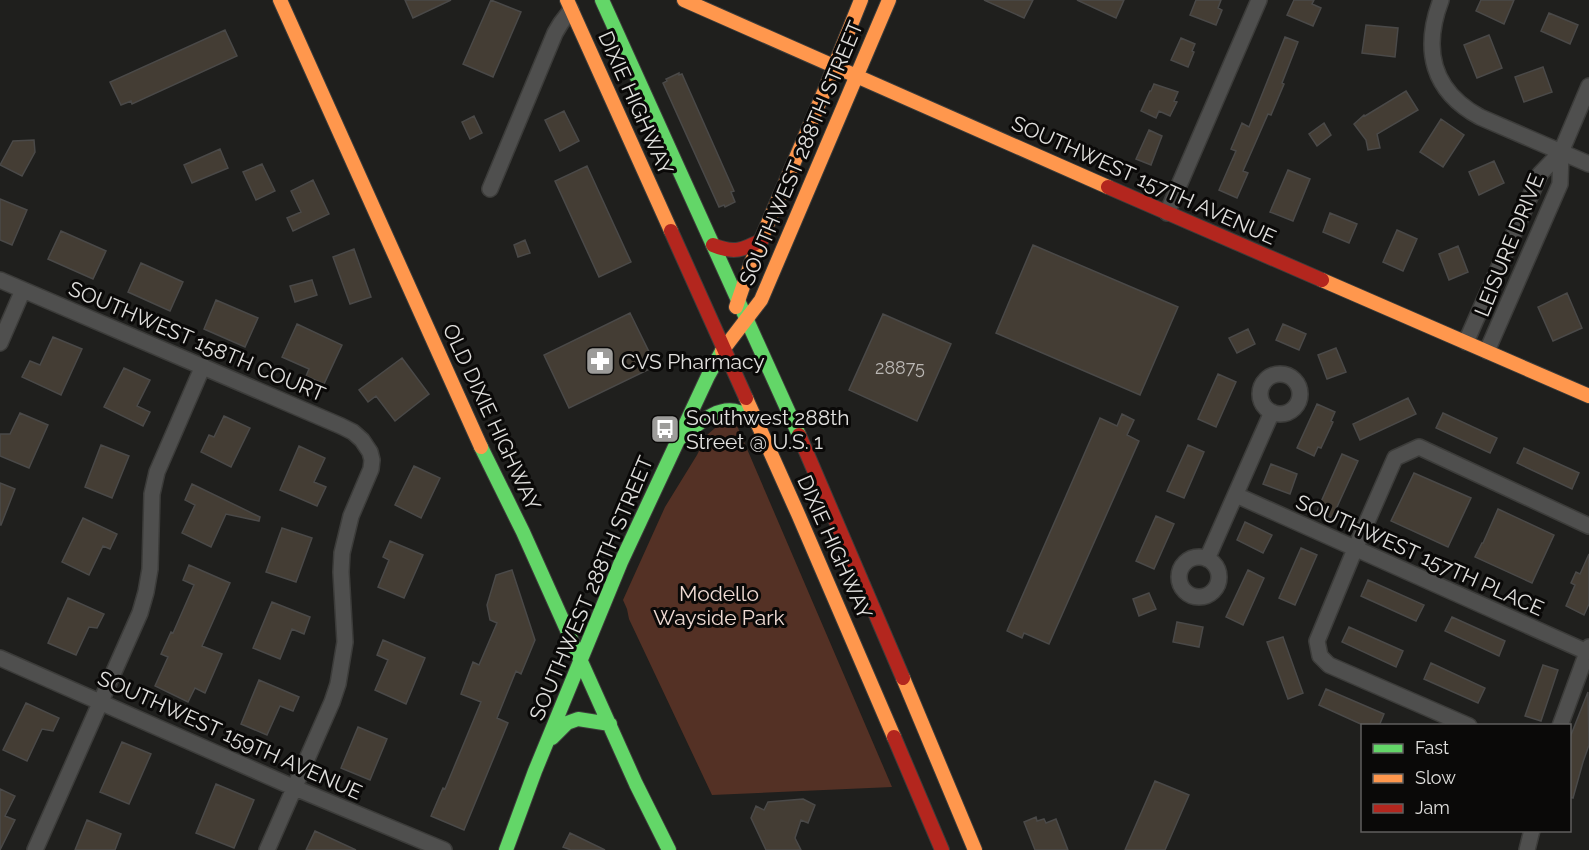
<svg xmlns="http://www.w3.org/2000/svg" width="1589" height="850" font-family="Raleway,sans-serif">
	<rect width="100%" height="100%" fill="#1f1f1d"/>
	<path fill="#543125" d="M722 422 734 423 738 428 892 787 712 795 629 619 627 609 623 600 665 507 697 455 707 435Z"/>
	<path fill="#443d34" stroke="#4a4948" stroke-width="1.5" d="M405 0H451L413 18Z
		M491 0 521 12 493 77 463 64Z
		M984 0H1033L1024 18Z
		M1077 0H1124L1116 18Z
		M1196 0H1221L1218 8 1222 10 1216 25 1190 15Z
		M1294 0H1314L1312 4 1321 8 1313 26 1287 15Z
		M1481 0H1514L1504 24 1476 11Z
		M1549 13 1578 25 1570 44 1541 31Z
		M1366 25 1398 28 1395 57 1362 53Z
		M225 30 237 56 132 104 131 101 121 105 110 82Z
		M1489 35 1502 68 1477 78 1464 45Z
		M1285 37 1298 42 1282 83 1284 84 1271 115 1268 114 1243 171 1248 173 1237 198 1219 190 1236 151 1231 149 1242 123 1249 127Z
		M1181 38 1195 44 1192 51 1194 52 1188 67 1171 60Z
		M1543 67 1552 92 1524 102 1515 77Z
		M679 73V75L682 74 734 191 731 192 735 202 725 207 724 205 719 207 663 83 667 81 666 79Z
		M1154 84 1178 92 1174 101 1177 102 1170 116 1159 111 1156 118 1141 111 1150 91H1151Z
		M1406 91 1418 110 1377 134 1380 148 1368 150 1366 140 1354 124 1364 115 1365 116Z
		M564 111 579 141 560 151 545 120Z
		M474 116 482 133 470 139 462 122Z
		M1441 119 1464 135 1443 167 1420 152Z
		M1324 123 1331 135 1317 146 1309 134Z
		M1149 130 1162 136 1151 165 1136 159Z
		M34 140 35 152 22 176 0 165 13 141Z
		M220 149 228 168 192 183 184 165Z
		M1494 161 1504 183 1479 195 1469 172Z
		M262 164 275 191 256 200 243 172Z
		M587 166 631 262 599 277 555 181Z
		M1288 170 1310 179 1293 221 1270 212Z
		M313 180 329 214 293 231 287 218 301 212 291 191Z
		M0 199 27 210 12 245 0 240Z
		M1330 213 1357 224 1349 243 1323 232Z
		M1397 230 1417 239 1403 271 1383 262Z
		M61 231 106 251 93 279 48 259Z
		M525 240 530 253 518 257 514 245Z
		M1033 245 1178 307 1140 395 996 333Z
		M1458 246 1468 272 1449 280 1439 254Z
		M354 249 371 297 350 304 333 257Z
		M141 263 183 282 170 311 128 292Z
		M312 280 317 295 295 302 290 286Z
		M1567 293 1582 328 1553 341 1538 307Z
		M216 300 258 318 245 347 204 329Z
		M630 313 656 366 569 408 544 355Z
		M883 314 951 344 917 421 849 390Z
		M297 324 342 345 324 384 306 376 309 369 282 357Z
		M1283 324 1306 334 1299 350 1276 340Z
		M1248 329 1255 344 1237 353 1229 338Z
		M53 337 82 349 61 395 22 377 30 361 40 365Z
		M1336 348 1346 372 1327 379 1318 355Z
		M402 358 429 394 395 421 376 396 368 402 359 390Z
		M124 368 150 380 137 406 150 412 143 426 104 407Z
		M1218 374 1236 382 1216 427 1198 419Z
		M1408 398 1416 414 1360 440 1353 424Z
		M1317 404 1335 412 1331 421 1333 422 1321 448 1318 447 1314 456 1297 448Z
		M20 413 48 425 29 468 0 456V434H10Z
		M1443 413 1497 438 1490 453 1436 428Z
		M1122 414 1134 420 1127 435 1139 441 1049 644 1024 633 1022 638 1007 631 1100 418 1117 426Z
		M224 416 250 428 231 467 201 452 209 435 214 437Z
		M101 445 129 456 112 498 85 487Z
		M1188 445 1204 452 1184 498 1167 491Z
		M299 446 325 458 314 482 326 487 317 506 280 490Z
		M1524 448 1579 473 1572 489 1517 463Z
		M1342 454 1358 461 1332 518 1317 511Z
		M1271 464 1297 474 1290 494 1263 484Z
		M414 466 440 478 421 518 395 505Z
		M1414 473 1471 498 1448 547 1391 521Z
		M0 483 15 489 1 525H0Z
		M192 484 260 517 259 521 226 514 211 547 182 533 195 505 185 500Z
		M1498 509 1554 535 1532 583 1475 557 1482 543H1483Z
		M1156 516 1174 524 1154 569 1136 561Z
		M83 518 117 534 110 549 103 546 89 575 62 562Z
		M1245 522 1272 535 1263 553 1237 540Z
		M282 528 312 538 296 582 266 572Z
		M390 541 423 555 404 598 378 587 389 560 383 557Z
		M1301 548 1317 555 1295 605 1279 598Z
		M1589 554V604L1584 615 1566 606 1575 585 1571 583 1576 572 1580 574Z
		M189 565 230 583 202 646 222 654 205 693 195 688 188 702 155 686 168 657 161 654 171 632 173 633 194 585 183 580Z
		M512 570 535 640 521 674 516 671 497 718 508 723 464 830 431 816 443 788 445 789 481 702 461 694 473 662 479 665 497 623 490 620 487 605 496 575Z
		M1248 570 1264 578 1243 625 1226 617Z
		M1368 580 1424 605 1416 621 1361 596Z
		M1149 593 1156 609 1139 616 1133 599Z
		M68 598 104 614 97 628 89 627 76 655 48 643Z
		M272 602 310 617 304 634 292 629 280 659 253 648Z
		M1452 617 1505 641 1499 656 1445 631Z
		M1177 622 1203 627 1199 647 1173 642Z
		M1349 627 1403 651 1396 667 1342 642Z
		M1283 637 1303 693 1288 699 1267 642Z
		M383 640 425 658 406 704 375 690 388 660 377 655Z
		M1431 663 1485 688 1478 703 1424 679Z
		M1543 665 1558 670 1541 721 1525 716Z
		M259 680 299 697 293 711 280 706 267 735 241 724Z
		M1326 689 1384 714 1379 726H1365L1319 705Z
		M1588 692 1589 745 1583 762 1573 798 1569 797V740Z
		M26 703 59 718 53 731 42 729 27 761 3 750Z
		M358 727 387 739 370 780 341 768Z
		M122 742 151 754 129 804 100 792Z
		M1155 781 1189 795 1165 850H1125Z
		M216 784 254 800 234 848 196 833Z
		M0 789 15 796 5 816 15 820 0 850Z
		M803 799 815 805 808 823 801 820 795 838 801 850H766L751 818 756 806 764 810 768 802Z
		M1036 817 1037 821 1044 819 1046 823 1056 819 1068 850H1035L1024 822Z
		M87 820 121 834 115 850H75Z
		M315 831 356 850H306Z
		M570 833 605 850H571L563 847Z"/>
	<g fill="none" stroke-linecap="round" stroke-linejoin="round">
		<g stroke="#3c3c3a" stroke-width="18">
			<path id="street" d="M1441 0C1422 50 1432 91 1480 117L1589 164
				M490 189 555 33 561 23 571 10
				M1167 213 1259 0
				M0 280 341 426 353 432 362 440 370 452 372 460 371 469 351 516 342 553 341 572 345 642 338 684 332 702 267 850
				M1466 342 1540 174 1561 152 1589 86
				M0 343 23 290
				M1487 351 1560 184 1561 152
				M1260 394a20 20 0 1 1 40 0a20 20 0 1 1-40 0Z
				M1236 495 1587 652
				M1179 577a20 20 0 1 1 40 0a20 20 0 1 1-40 0Z
				M1207 559 1272 412
				M0 658 295 788 444 850
				M1469 726 1329 665 1320 656 1317 641 1355 549 1395 458 1419 447 1589 526
				M1560 726 1589 647
				M35 850 140 613 146 592 150 569 152 494 157 472 203 366
				M1527 850 1532 830"/>
		</g>
		<g stroke="#3c3c3a" stroke-width="16">
			<path id="fast" d="M602 0 799 435
				M679 439C695 427 717 404 739 412 745 414 751 419 756 422
				M481 447 523 532 636 784 669 850
				M552 738 567 723 578 719 610 724
				M506 850 535 771 621 562 708 376 722 351"/>
		</g>
		<g stroke="#3c3c3a" stroke-width="16">
			<path id="slow" d="M280 0 481 447
				M567 0 671 231
				M684 0 1108 187
				M1322 280 1589 396
				M736 307 751 263 824 92 861 0
				M722 351 761 300 889 0
				M746 398 798 514 894 737
				M903 678 975 850"/>
		</g>
		<g stroke="#3c3c3a" stroke-width="16">
			<path id="jam" d="M1108 187 1322 280
				M671 231 746 398
				M713 245C734 254 743 250 762 240
				M799 435 903 678
				M894 737 942 850"/>
		</g>
		<use href="#street" stroke="#4f4f4e" stroke-width="15"/>
		<use href="#fast" stroke="#63d668" stroke-width="14"/>
		<use href="#slow" stroke="#ff974d" stroke-width="14"/>
		<use href="#jam" stroke="#b3261e" stroke-width="14"/>
	</g>
	<defs>
		<g id="pharmacy-square" transform="scale(1.5)"><rect x="-9" y="-9" width="18" height="18" rx="4" fill="#9d9c9a" stroke="#0a0908"/><path d="M-2-6h4v4h4v4h-4v4h-4v-4h-4v-4h4Z" fill="#fff"/></g>
		<g id="bus-square" transform="scale(1.5)"><rect x="-9" y="-9" width="18" height="18" rx="4" fill="#9d9c9a" stroke="#0a0908"/><path d="M-5-6H5V4H4V6H2V4H-2V6H-4V4H-5ZM-3.5-4V0h7V-4ZM-3.5 1.2v1.5H-2V1.2ZM2 1.2v1.5H3.5V1.2Z" fill="#fff"/></g>
	</defs>
	<g fill-rule="evenodd">
		<use href="#pharmacy-square" x="600" y="361"/>
		<use href="#bus-square" x="665" y="429"/>
	</g>
	<g text-anchor="middle" dominant-baseline="central" stroke-width="6" stroke-linejoin="round" paint-order="stroke">
		<g font-size="18" fill="#bab7b4">
			<text x="900" y="367">28875</text>
		</g>
		<g font-size="21" fill="#e1e0de" stroke="#0a0908">
			<text transform="translate(636 103) rotate(66)">DIXIE HIGHWAY</text>
			<text transform="translate(801 153) rotate(-67)">SOUTHWEST 288TH STREET</text>
			<text transform="translate(1144 180) rotate(24)">SOUTHWEST 157TH AVENUE</text>
			<text transform="translate(1509 245) rotate(-68)">LEISURE DRIVE</text>
			<text transform="translate(197 341) rotate(23)">SOUTHWEST 158TH COURT</text>
			<text transform="translate(492 417) rotate(65)">OLD DIXIE HIGHWAY</text>
			<text transform="translate(835 547) rotate(66)">DIXIE HIGHWAY</text>
			<text transform="translate(1420 555) rotate(24)">SOUTHWEST 157TH PLACE</text>
			<text transform="translate(591 588) rotate(-67)">SOUTHWEST 288TH STREET</text>
			<text transform="translate(230 735) rotate(24)">SOUTHWEST 159TH AVENUE</text>
		</g>
		<g font-size="21" fill="#e1e0de" stroke="#0a0908" text-anchor="start">
			<text x="621" y="361">CVS Pharmacy</text>
			<text x="686" y="417">Southwest 288th<tspan x="686" dy="24">Street @ U.S. 1</tspan></text>
		</g>
		<g font-size="21" fill="#f0dbd4" stroke="#0a0908">
			<text x="719" y="593">Modello<tspan x="719" dy="24">Wayside Park</tspan></text>
		</g>
	</g>
	<rect x="1361" y="724" width="210" height="108" fill="#0a0908" stroke="#605f5e" stroke-width="1.5"/>
	<rect x="1373" y="744" width="30" height="9" fill="#63d668" stroke="#605f5e" stroke-width="1.5"/>
	<text x="1415" y="754" font-size="18" fill="#e1e0de">Fast</text>
	<rect x="1373" y="774" width="30" height="9" fill="#ff974d" stroke="#605f5e" stroke-width="1.5"/>
	<text x="1415" y="784" font-size="18" fill="#e1e0de">Slow</text>
	<rect x="1373" y="804" width="30" height="9" fill="#b3261e" stroke="#605f5e" stroke-width="1.5"/>
	<text x="1415" y="814" font-size="18" fill="#e1e0de">Jam</text>
</svg>
